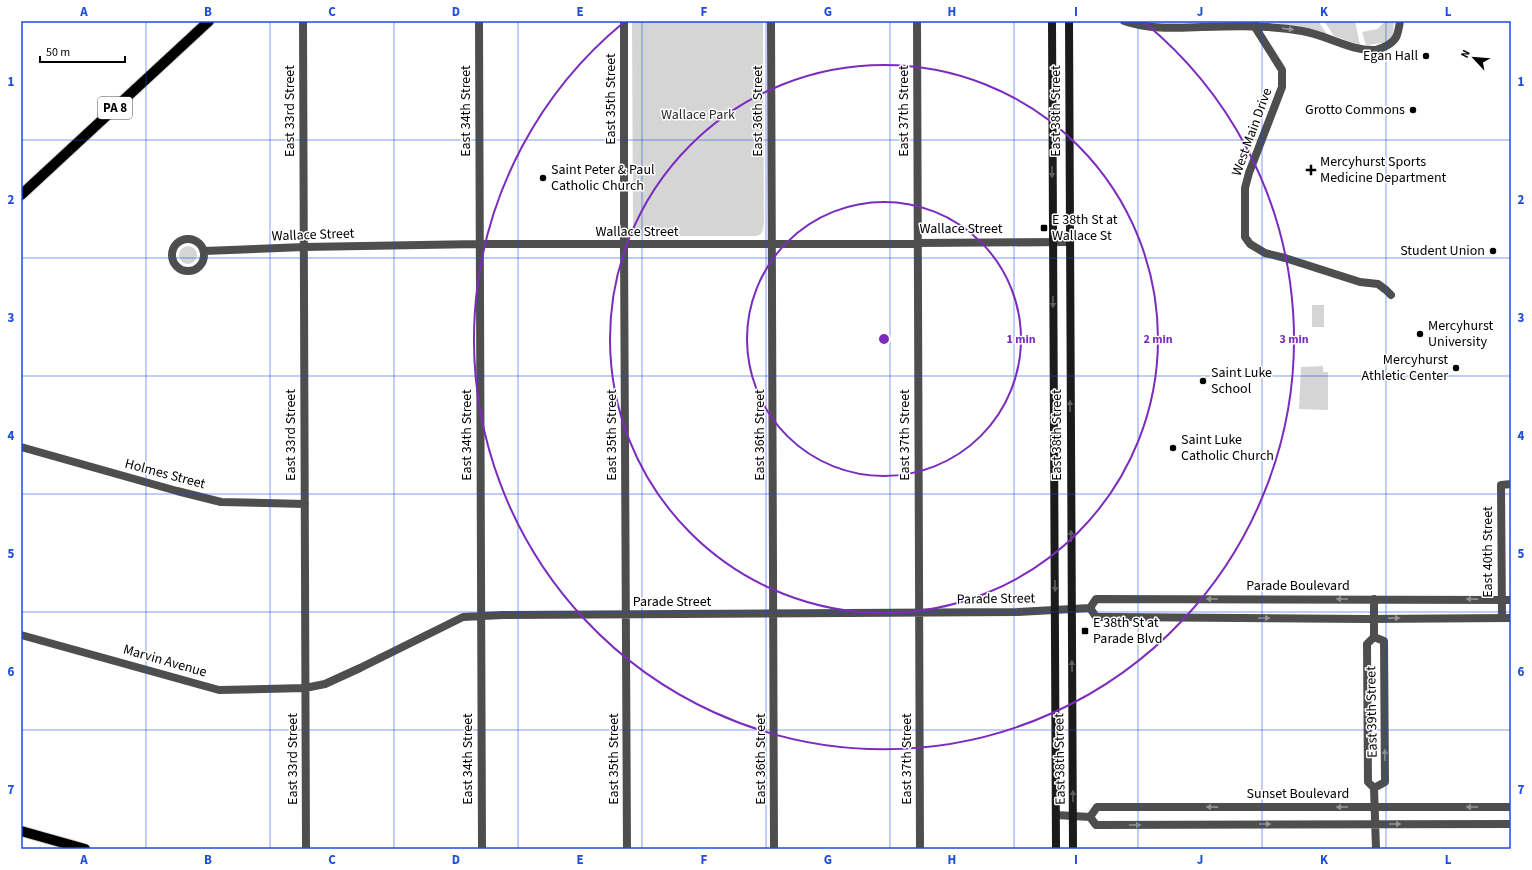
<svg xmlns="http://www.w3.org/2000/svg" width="1532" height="870" font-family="'Source Sans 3',sans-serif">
	<rect width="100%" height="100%" fill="#fff"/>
	<path fill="#d5d5d5" d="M632 21H763L764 222C763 228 764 234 757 236H638L633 230Z
		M1140 21H1243L1238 23 1150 24H1143Z
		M1268 21H1318L1327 34 1306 28 1273 23Z
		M1324 21H1355L1360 45 1334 36Z
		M1386 21H1394L1393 35 1384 43 1366 45 1362 32 1377 29Z
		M179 255a9 9 0 1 1 18 0a9 9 0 1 1-18 0Z
		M1312 305H1324V327H1312Z
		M1323 366V372H1328V410L1299 409 1301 367Z"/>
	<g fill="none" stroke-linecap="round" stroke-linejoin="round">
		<g stroke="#dbdbdb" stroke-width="12">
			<path id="primary" d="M21 195 209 21
				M21 831 85 849"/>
		</g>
		<path stroke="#4e4e4e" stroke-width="8" d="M303 21 306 849
			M479 21 482 849
			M624 21V245L627 849
			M771 21 774 849
			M917 21 920 849
			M1124 21C1150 30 1176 28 1202 27 1236 26 1269 25 1302 31 1327 35 1350 51 1375 50 1378 50 1381 48 1384 47 1397 41 1398 35 1400 21
			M1255 21V27L1282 70V87L1249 173 1245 188V237L1250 244 1265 253 1285 258 1360 282 1378 284 1386 290 1391 295
			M172 255a16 16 0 1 1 32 0a16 16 0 1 1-32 0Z
			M204 251 304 247 479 244H782L1070 242
			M21 447 177 491 221 502 305 504
			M1374 599V637
			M1090 608 1096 599 1511 600
			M1090 608 1096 617H1110L1368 619 1511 618
			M1502 618 1501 485 1511 484
			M21 635 219 690 305 688 325 684 360 668 463 617 503 615 1018 612 1090 608
			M1374 788 1385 782 1384 641 1374 637 1367 644 1368 782 1374 788 1376 849
			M1511 807H1097L1090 817 1096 825 1511 824
			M1056 815 1090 817"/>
		<path stroke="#1b1b1b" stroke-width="8" d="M1052 21 1056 849
			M1069 21 1073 849"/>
		<use href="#primary" stroke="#000" stroke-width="10"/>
	</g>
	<defs><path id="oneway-solid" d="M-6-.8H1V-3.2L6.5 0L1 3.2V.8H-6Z"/></defs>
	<g fill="#959595">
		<use href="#oneway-solid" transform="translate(1288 29) rotate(7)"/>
		<use href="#oneway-solid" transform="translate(1212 599) rotate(180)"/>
		<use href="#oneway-solid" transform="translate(1342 599) rotate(180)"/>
		<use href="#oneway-solid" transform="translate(1472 599) rotate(-179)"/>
		<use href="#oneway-solid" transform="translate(1264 618)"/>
		<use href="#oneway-solid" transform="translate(1394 618) rotate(-1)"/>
		<use href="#oneway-solid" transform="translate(1385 755) rotate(-91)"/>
		<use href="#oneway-solid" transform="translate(1212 807) rotate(-179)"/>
		<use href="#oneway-solid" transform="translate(1342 807) rotate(180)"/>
		<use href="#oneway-solid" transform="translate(1472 807) rotate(180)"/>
		<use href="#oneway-solid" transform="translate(1265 824)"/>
		<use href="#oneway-solid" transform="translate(1395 824)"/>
		<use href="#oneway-solid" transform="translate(1135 825)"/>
	</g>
	<g fill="#5f5f5f">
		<use href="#oneway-solid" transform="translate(1052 172) rotate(90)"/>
		<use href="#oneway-solid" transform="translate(1053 302) rotate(89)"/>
		<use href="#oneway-solid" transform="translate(1070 406) rotate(-90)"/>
		<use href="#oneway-solid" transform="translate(1071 536) rotate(-90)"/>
		<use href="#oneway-solid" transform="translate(1055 586) rotate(89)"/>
		<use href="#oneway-solid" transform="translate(1072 666) rotate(-91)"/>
		<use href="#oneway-solid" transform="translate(1073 796) rotate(-90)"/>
	</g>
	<path fill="none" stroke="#1d4ed8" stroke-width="1" stroke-opacity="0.55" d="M146 21V849M270 21V849M394 21V849M518 21V849M642 21V849M766 21V849M890 21V849M1014 21V849M1138 21V849M1262 21V849M1386 21V849M21 140H1511M21 258H1511M21 376H1511M21 494H1511M21 612H1511M21 730H1511"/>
	<g fill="none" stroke="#7b2cbf" stroke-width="2">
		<circle cx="884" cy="339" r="137"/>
		<circle cx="884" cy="339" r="274"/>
		<path d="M1145 23A410 410 0 1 1 623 23"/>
	</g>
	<g fill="#000" stroke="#fff" stroke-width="1.5">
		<circle cx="1426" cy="56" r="4"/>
		<circle cx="1413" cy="110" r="4"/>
		<path d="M1309 164h4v4h4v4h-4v4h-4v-4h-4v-4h4z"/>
		<circle cx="543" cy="178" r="4"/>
		<rect x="1040" y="224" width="8" height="8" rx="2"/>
		<circle cx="1493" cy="251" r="4"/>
		<circle cx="1420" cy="334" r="4"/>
		<circle cx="1456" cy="368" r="4"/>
		<circle cx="1203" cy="381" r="4"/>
		<circle cx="1173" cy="448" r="4"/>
		<rect x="1081" y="627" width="8" height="8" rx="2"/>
	</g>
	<g text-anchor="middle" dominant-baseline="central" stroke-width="3" stroke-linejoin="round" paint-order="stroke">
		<rect fill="#fff" stroke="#4c4c4c" stroke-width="1" x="98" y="97" width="34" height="22" rx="3"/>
		<g font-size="13" font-weight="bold" fill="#000">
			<text x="115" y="108">PA 8</text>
		</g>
		<g font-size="14" fill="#000" stroke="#fff" text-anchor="start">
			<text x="1418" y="56" text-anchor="end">Egan Hall</text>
			<text x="1405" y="110" text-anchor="end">Grotto Commons</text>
			<text x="1320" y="162">Mercyhurst Sports<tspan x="1320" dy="16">Medicine Department</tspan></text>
			<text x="551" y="170">Saint Peter &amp; Paul<tspan x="551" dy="16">Catholic Church</tspan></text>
			<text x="1052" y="220">E 38th St at<tspan x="1052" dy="16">Wallace St</tspan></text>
			<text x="1485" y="251" text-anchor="end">Student Union</text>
			<text x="1428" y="326">Mercyhurst<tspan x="1428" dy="16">University</tspan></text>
			<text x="1448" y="360" text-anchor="end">Mercyhurst<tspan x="1448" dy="16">Athletic Center</tspan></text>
			<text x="1211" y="373">Saint Luke<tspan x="1211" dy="16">School</tspan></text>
			<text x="1181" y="440">Saint Luke<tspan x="1181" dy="16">Catholic Church</tspan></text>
			<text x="1093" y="623">E 38th St at<tspan x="1093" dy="16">Parade Blvd</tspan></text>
		</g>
		<g font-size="14" fill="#000" stroke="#fff">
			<text transform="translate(611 99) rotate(-90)">East 35th Street</text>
			<text transform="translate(290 111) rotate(-90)">East 33rd Street</text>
			<text transform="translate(466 111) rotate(-90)">East 34th Street</text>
			<text transform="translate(758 111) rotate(-90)">East 36th Street</text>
			<text transform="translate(904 111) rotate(-90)">East 37th Street</text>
			<text transform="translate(1056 111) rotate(-90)">East 38th Street</text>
			<text transform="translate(1252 132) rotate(-70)">West Main Drive</text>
			<text x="961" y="229">Wallace Street</text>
			<text x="637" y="232">Wallace Street</text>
			<text transform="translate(313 235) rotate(-2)">Wallace Street</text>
			<text transform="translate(291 435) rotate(-90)">East 33rd Street</text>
			<text transform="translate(467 435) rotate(-90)">East 34th Street</text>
			<text transform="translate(612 435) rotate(-90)">East 35th Street</text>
			<text transform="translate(760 435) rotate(-90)">East 36th Street</text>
			<text transform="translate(905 435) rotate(-90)">East 37th Street</text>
			<text transform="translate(1057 435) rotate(-90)">East 38th Street</text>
			<text transform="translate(165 474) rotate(15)">Holmes Street</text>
			<text transform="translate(1488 552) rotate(-90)">East 40th Street</text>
			<text x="1298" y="586">Parade Boulevard</text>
			<text transform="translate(996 599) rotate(-1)">Parade Street</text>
			<text x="672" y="602">Parade Street</text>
			<text transform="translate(165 661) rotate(16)">Marvin Avenue</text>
			<text transform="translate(1372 712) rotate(-91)">East 39th Street</text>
			<text transform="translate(293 759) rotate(-90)">East 33rd Street</text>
			<text transform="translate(468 759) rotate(-90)">East 34th Street</text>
			<text transform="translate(614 759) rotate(-90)">East 35th Street</text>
			<text transform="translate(761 759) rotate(-90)">East 36th Street</text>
			<text transform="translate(907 759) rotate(-90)">East 37th Street</text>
			<text transform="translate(1060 759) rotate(-91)">East 38th Street</text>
			<text x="1298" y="794">Sunset Boulevard</text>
		</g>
		<g font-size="14" fill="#2c2c2c" stroke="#fff">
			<text x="698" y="115">Wallace Park</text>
		</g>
	</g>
	<circle cx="884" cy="339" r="6" fill="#7b2cbf" stroke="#fff" stroke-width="2"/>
	<g font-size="12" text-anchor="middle" font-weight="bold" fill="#7b2cbf" stroke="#fff" stroke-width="3" stroke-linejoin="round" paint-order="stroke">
		<text x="1021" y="343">1 min</text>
		<text x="1158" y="343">2 min</text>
		<text x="1294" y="343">3 min</text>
	</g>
	<rect width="1532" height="870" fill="none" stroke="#ffffff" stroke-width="44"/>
	<g transform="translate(1474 58) rotate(296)" stroke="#ffffff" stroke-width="3" paint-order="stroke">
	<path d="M0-3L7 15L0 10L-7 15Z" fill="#000000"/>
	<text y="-6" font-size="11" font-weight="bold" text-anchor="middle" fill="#000000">N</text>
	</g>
	<path d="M40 56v6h85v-6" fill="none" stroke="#000000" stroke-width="2"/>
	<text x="46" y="56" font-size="12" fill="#000000" stroke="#ffffff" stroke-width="3" paint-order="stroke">50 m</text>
	<rect x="22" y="22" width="1488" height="826" fill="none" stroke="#1d4ed8" stroke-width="1.5"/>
	<g font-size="13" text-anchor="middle" font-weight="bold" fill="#1d4ed8">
		<text x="84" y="16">A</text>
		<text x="208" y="16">B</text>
		<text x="332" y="16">C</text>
		<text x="456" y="16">D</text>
		<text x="580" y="16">E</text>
		<text x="704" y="16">F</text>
		<text x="828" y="16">G</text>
		<text x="952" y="16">H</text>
		<text x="1076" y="16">I</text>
		<text x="1200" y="16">J</text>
		<text x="1324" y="16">K</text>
		<text x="1448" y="16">L</text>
		<text x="11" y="86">1</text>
		<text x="1521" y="86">1</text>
		<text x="11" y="204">2</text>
		<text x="1521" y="204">2</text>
		<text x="11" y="322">3</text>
		<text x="1521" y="322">3</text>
		<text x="11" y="440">4</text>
		<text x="1521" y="440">4</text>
		<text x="11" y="558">5</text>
		<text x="1521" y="558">5</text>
		<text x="11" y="676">6</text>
		<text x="1521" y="676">6</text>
		<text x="11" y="794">7</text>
		<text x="1521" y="794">7</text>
		<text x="84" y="864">A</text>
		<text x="208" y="864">B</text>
		<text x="332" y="864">C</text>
		<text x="456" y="864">D</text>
		<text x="580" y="864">E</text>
		<text x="704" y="864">F</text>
		<text x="828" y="864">G</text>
		<text x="952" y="864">H</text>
		<text x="1076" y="864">I</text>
		<text x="1200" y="864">J</text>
		<text x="1324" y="864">K</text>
		<text x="1448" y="864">L</text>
	</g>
</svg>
